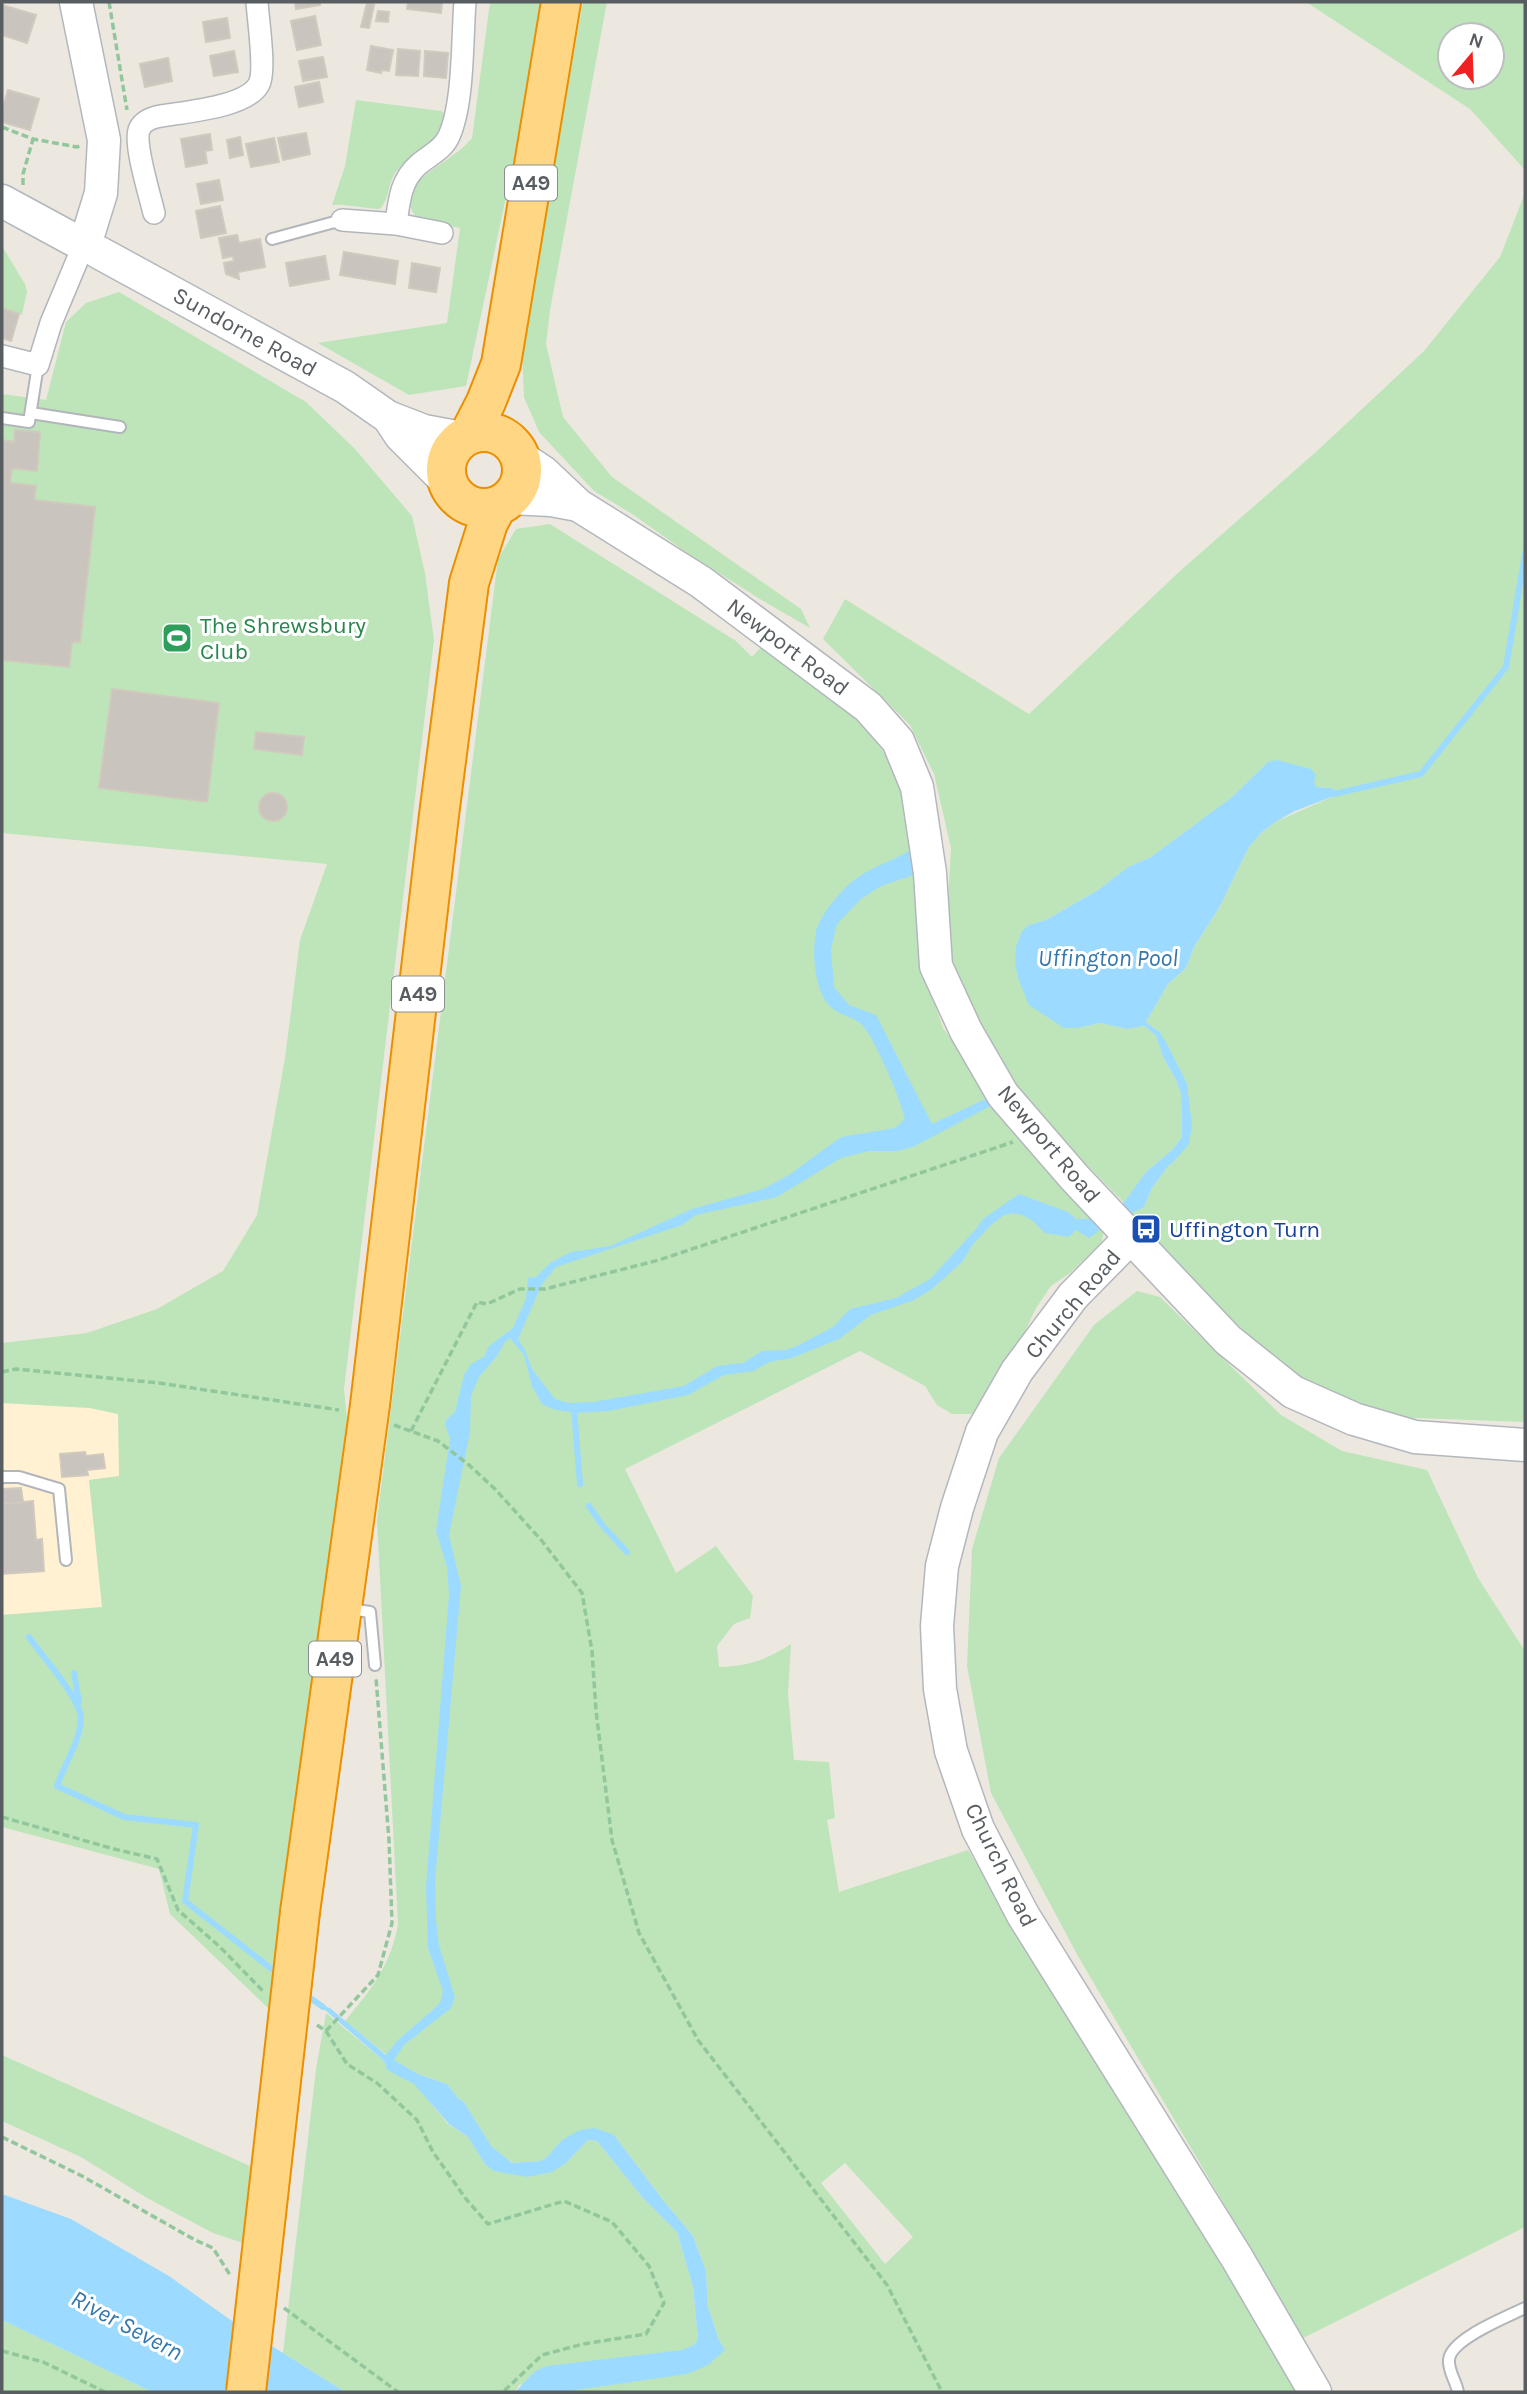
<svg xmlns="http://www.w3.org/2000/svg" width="1527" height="2394" font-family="Karla,sans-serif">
	<rect width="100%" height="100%" fill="#ece8df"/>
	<path fill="#fff1d1" d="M2 1403 90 1408 119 1414V1477L89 1480 103 1607 2 1615Z"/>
	<path fill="#bde5b9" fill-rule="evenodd" d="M490 2H540L512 169 466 386 409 395 318 343 447 323 460 228 419 220C390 190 436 169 456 153 462 149 467 143 472 138Z
		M583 2H607L550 310 546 344 563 417 612 477 801 609 810 628 760 599 689 554 632 514 594 491 539 432 524 397 522 350Z
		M1306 2H1525V170L1470 109ZM1450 35H1492V77H1450Z
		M356 100 441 111 446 115C440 147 412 150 395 173 387 185 390 198 380 209 364 209 349 204 332 205L345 166Z
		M1525 193V1422L1417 1418 1396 1423 1297 1389 1127 1214 1144 1207 1152 1188 1183 1146 1182 1078 1168 1059 1161 1033 1146 1022 1168 984 1186 968 1194 947 1219 908 1249 847 1262 832 1277 821 1341 793 1331 788 1315 787 1314 783 1268 762 1231 798 1166 847 1151 857 1128 867 1098 890 1046 920 1029 925 1078 1028 1100 1023 1127 1029 1145 1026 1156 1036 1163 1057 1176 1080 1181 1094 1182 1137 1173 1149 1146 1172 1124 1203 1062 1139 1009 1079 945 957 951 848 934 774 910 725 823 639 845 599 1029 714 1180 571 1317 451 1424 351 1500 257Z
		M2 246 25 284 27 291 22 315 2 308Z
		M119 292 306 402 355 449 412 516 425 573 434 640 344 1389 347 1419 269 2009 170 1914 159 1869 2 1827V1615L102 1607 89 1480 119 1476 118 1414 90 1408 2 1403V1343L87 1333 157 1309 223 1271 257 1215 285 1058 300 940 327 864 2 833V394L46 400 66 322 86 303Z
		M550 524 736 641 752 657 763 645 860 718 893 766 911 805 921 963 943 1028 992 1096 1104 1227 1102 1242 1070 1273 1051 1286 1036 1308 1018 1346 973 1414H952L937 1405 925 1386 860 1351 625 1469 676 1573 716 1546 753 1596 750 1618 734 1624 717 1646 719 1667C749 1666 766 1660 791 1644L788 1694 794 1760 829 1762 835 1818 827 1820 839 1892 968 1850 1212 2245 1298 2392H562L719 2340 708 2307 706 2271 693 2236 663 2200 614 2135 562 2140 547 2157 540 2161 513 2163 504 2158 490 2146 464 2102 458 2098 447 2084 418 2074 393 2060 345 2021C371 1990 391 1965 398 1924L377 1520 498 559 516 529ZM845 2163 913 2237 885 2264 821 2183Z
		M1137 1291 1160 1297 1281 1415 1342 1451 1427 1470 1478 1578 1525 1651V2227L1303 2338 1079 1958 991 1793 967 1666 972 1549 999 1458 1094 1325Z
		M326 2013 384 2061 387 2070 414 2083 448 2124 468 2137 485 2164 566 2163 588 2140 597 2141 642 2197 677 2232 693 2287 698 2339 694 2345 683 2350 519 2385 515 2392H345L283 2353 316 2069Z
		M2 2055 250 2166 243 2243 213 2233 147 2198 81 2157 2 2121Z
		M2 2320 152 2392H2Z"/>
	<path fill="#9cdbff" d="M1277 760 1311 769 1316 775 1314 782 1316 787 1331 788 1342 793 1295 811 1277 821 1262 832 1249 847 1219 908 1194 947 1186 968 1168 984 1146 1022 1161 1033 1168 1059 1182 1077 1188 1128 1183 1146 1152 1188 1144 1207 1104 1227 1089 1238 1076 1230 1069 1237 1045 1233 1033 1221 1022 1215 1012 1213 1003 1216 991 1225 974 1243 962 1262 932 1289 914 1300 871 1315 839 1339 792 1358 769 1362 754 1371 724 1375 688 1395 609 1411 575 1413 552 1409 542 1404 532 1386 524 1355 510 1338 505 1342 497 1356 479 1377 471 1396 470 1432 449 1535 461 1586 435 1881 436 1920 439 1945 455 1997 451 2008 404 2045 394 2060 418 2074 447 2084 458 2098 464 2102 491 2146 512 2163 540 2161 547 2157 562 2140 580 2130 595 2128 614 2135 663 2200 693 2236 706 2271 708 2307 719 2340 725 2350 708 2365 687 2374 562 2392H515L535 2371 547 2366 682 2350 694 2345 698 2339 693 2287 677 2232 642 2197 597 2141 588 2140 566 2163 552 2172 527 2177 494 2171 485 2164 468 2137 449 2124 414 2084 387 2070 384 2061 318 2004 330 2008 386 2055 398 2040 436 2007 441 2001 443 1991 428 1948 426 1887 449 1595 447 1567 436 1531 450 1439 445 1424 446 1420 455 1412 464 1375 471 1364 484 1357 489 1346 513 1328 526 1299 528 1278 536 1277 550 1263 571 1252 610 1246 692 1209 763 1189 789 1175 841 1137 895 1128 905 1119C902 1102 873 1033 860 1023 849 1015 837 1015 828 1004 814 988 812 952 816 932 818 918 841 890 853 881 872 865 899 860 918 845L920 873 881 886 861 899 837 924 831 949 834 987 849 1005 876 1015 932 1124 992 1096 998 1102 913 1147 898 1151H869L841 1158 777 1197 696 1215 682 1225 556 1267 542 1284 518 1339 525 1350 532 1369 555 1399 569 1403 593 1402 684 1386 717 1366 743 1363 762 1351 785 1350 795 1347 833 1327 850 1309 896 1298 930 1279 977 1228 983 1219 1019 1194 1068 1212 1076 1219H1098L1119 1209 1146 1172 1173 1149 1182 1137 1181 1094 1176 1080 1163 1057 1156 1036 1145 1026 1127 1029 1100 1023 1078 1028H1064L1029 1005 1019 981 1015 964 1016 947 1022 931 1029 925 1046 920 1098 890 1128 867 1151 857 1231 798 1268 762Z
		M2 2194 71 2219 169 2276 232 2321 345 2392H152L2 2320Z"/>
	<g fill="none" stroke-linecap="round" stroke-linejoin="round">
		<path stroke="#9cdbff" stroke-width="6" d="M1334 794 1421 774 1506 667 1525 554
			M1162 1041 1184 1084 1189 1126 1186 1143 1170 1161
			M574 1409 580 1484
			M589 1506 602 1525 627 1552
			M29 1637C41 1655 81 1699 81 1719 80 1742 64 1765 57 1786L124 1817 196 1825 185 1901 278 1974
			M74 1673 79 1702
			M303 1993 323 2007"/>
	</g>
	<path fill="#c9c5be" stroke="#d1c9bd" stroke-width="2" d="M295 2H320V5L296 9Z
		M408 2H442L441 13 407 9Z
		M367 3 374 5 369 28 361 27Z
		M2 5 36 15 27 43 2 35Z
		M378 11 389 12 388 22 376 21Z
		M315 16 321 45 297 50 291 21Z
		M227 18 230 38 206 42 203 22Z
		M371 46 393 50 389 71 382 70 381 73 367 70Z
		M398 49 420 51 418 76 396 75Z
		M234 51 238 72 214 76 210 56Z
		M425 51 448 53 446 78 424 76Z
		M323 57 327 77 303 81 299 61Z
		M168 58 172 81 145 87 140 64Z
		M319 82 323 102 299 107 295 87Z
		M8 90 39 99 30 130 2 122V110Z
		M306 133 310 154 283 160 278 138Z
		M210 134 212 150 205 151 207 163 186 167 181 139Z
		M240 137 243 155 230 158 227 140Z
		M274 138 279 162 251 167 246 144Z
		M219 180 223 200 201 204 197 184Z
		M220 206 226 233 201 238 196 211Z
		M237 235 239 243 260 239 265 267 238 272 239 279 226 274 224 263 234 261 233 256 223 258 219 238Z
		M344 252 398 261 395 284 340 275Z
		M325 256 329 279 290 286 286 263Z
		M412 263 440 268 436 292 409 288Z
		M2 308 19 314 11 341 2 338Z
		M15 430 40 432 37 471 12 468 10 483 36 486 34 500 95 507 80 642H72L69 667 2 660V440L14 442Z
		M112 689 219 703 207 802 99 788Z
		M256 732 304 737 302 755 254 749Z
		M259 807a14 14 0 1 1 28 0a14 14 0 1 1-28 0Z
		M85 1452 86 1456 103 1454 105 1468 87 1470 88 1475 62 1477 60 1454Z
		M21 1488 23 1502 2 1504V1489Z
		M33 1501 36 1540 42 1539 44 1571 2 1574V1504Z"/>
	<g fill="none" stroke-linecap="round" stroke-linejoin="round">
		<g stroke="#b2b6bb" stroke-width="14">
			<path id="lane" d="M272 239 342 220
				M31 413 120 427
				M2 418 29 422 38 365
				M2 1477H19L59 1489 66 1560
				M350 1609 370 1612 375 1665
				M1458 2392C1456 2381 1448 2371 1449 2360 1450 2339 1507 2317 1525 2308"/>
		</g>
		<g stroke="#b2b6bb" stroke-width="24">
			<path id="street" d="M154 213C150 196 134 145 139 130 142 122 149 119 156 117 181 112 247 108 259 84 266 71 258 19 257 2
				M342 220 396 224 442 233
				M396 224C399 202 400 181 418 165 428 156 443 150 449 136 464 103 462 39 465 2
				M2 356 38 365 51 323 79 256"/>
		</g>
		<g stroke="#b3b7bd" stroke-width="35">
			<path id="secondary" d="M76 2 104 140 101 193 89 232
				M2 201 74 240
				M98 252 345 387 388 417 424 431 462 438
				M391 421 401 436 447 482
				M519 456 543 472 578 505 701 582 868 707 898 741 917 787 930 873 936 966 966 1031 1003 1095 1075 1178 1228 1340 1293 1392 1354 1419 1415 1437 1525 1445
				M510 498 551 500 578 505
				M1131 1237 1073 1296 1017 1371 982 1432 957 1508 942 1566 937 1626 940 1689 951 1751 978 1829 1023 1915 1237 2258 1315 2392"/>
		</g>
		<g stroke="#eb8f00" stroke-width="42">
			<path id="highway" d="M446 470a38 38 0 1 1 76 0a38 38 0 1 1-76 0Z
				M469 435 486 402 501 364 561 2
				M300 1912 370 1405 439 815 469 583 488 523 497 506"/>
		</g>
		<path stroke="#92c79d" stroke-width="3.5" stroke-dasharray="7 3.5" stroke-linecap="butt" d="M109 2 127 110
			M2 127 33 139 77 147 80 146
			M23 185V174L33 139
			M2 1372 16 1369 159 1383 339 1410
			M394 1425 438 1441 469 1465 495 1489 542 1541 582 1593 592 1651 596 1711 612 1840 639 1933 698 2040 887 2285 942 2392
			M411 1431 477 1302 487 1304 520 1289H545L659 1260 1013 1142
			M2 1817 114 1849 157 1859 178 1910 220 1947 263 1991
			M317 2025 326 2031 347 2064 377 2083 417 2120 433 2152 466 2199 488 2224 564 2201 612 2222 649 2266 664 2303 646 2334 583 2344 542 2355 503 2392
			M326 2031 378 1975 392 1923 389 1840 376 1678
			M2 2137 82 2176 195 2240 213 2248 230 2275
			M284 2308 398 2392
			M2 2351 43 2362 105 2392"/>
		<use href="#lane" stroke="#fff" stroke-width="10"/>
		<use href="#street" stroke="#fff" stroke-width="21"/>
		<use href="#secondary" stroke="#fff" stroke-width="32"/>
		<use href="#highway" stroke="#ffd683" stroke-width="38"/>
		<g stroke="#eb8f00" stroke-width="42" stroke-linecap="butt">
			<path id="highway-bridge" d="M246 2392 300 1912"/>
		</g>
		<use href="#highway-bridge" stroke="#ffd683" stroke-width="38"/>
	</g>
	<defs>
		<g id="stadium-square" transform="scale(1.575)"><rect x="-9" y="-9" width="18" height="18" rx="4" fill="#2e9e5b" stroke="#fff"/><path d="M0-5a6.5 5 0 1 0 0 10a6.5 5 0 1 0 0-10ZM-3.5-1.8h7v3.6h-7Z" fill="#fff"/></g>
		<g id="bus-square" transform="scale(1.575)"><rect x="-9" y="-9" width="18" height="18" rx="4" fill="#1a4fb4" stroke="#fff"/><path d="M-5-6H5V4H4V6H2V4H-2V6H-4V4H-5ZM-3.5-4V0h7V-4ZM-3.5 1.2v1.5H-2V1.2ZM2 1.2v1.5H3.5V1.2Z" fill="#fff"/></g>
	</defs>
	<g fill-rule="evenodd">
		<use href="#stadium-square" x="177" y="638"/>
		<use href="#bus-square" x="1146" y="1229"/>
	</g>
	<g text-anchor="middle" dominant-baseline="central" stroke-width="6" stroke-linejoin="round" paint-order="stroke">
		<g fill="#fff" stroke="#8a8e90" stroke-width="2">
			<rect x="505" y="165.5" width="52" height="35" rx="5"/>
			<rect x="392" y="976.5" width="52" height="35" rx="5"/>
			<rect x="309" y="1641.5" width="52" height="35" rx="5"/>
		</g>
		<g font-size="21" font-weight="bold" fill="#585d61">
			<text x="531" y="183">A49</text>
			<text x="418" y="994">A49</text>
			<text x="335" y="1659">A49</text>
		</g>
		<g font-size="23" fill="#585d61" stroke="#fff">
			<text transform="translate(245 332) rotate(29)">Sundorne Road</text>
			<text transform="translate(788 647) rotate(37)">Newport Road</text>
			<text transform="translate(1049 1144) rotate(50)">Newport Road</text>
			<text transform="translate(1073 1304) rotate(-50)">Church Road</text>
			<text transform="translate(1001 1865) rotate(64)">Church Road</text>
		</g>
		<g font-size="23" fill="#27864d" stroke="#fff" text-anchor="start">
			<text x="200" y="625">The Shrewsbury<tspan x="200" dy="26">Club</tspan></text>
		</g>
		<g font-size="23" fill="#164399" stroke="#fff" text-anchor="start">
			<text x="1169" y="1229">Uffington Turn</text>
		</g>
		<g font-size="24" font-style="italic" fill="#3577ab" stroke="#fff">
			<text x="1108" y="958">Uffington Pool</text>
			<text transform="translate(127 2325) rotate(28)">River Severn</text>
		</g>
	</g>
	<rect width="1527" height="2394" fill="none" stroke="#585d61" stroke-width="7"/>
	<g transform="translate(1471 56) rotate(19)"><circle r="33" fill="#ffffff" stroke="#bcbec0" stroke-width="2"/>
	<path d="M0-5L12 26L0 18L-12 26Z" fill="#f02121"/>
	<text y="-10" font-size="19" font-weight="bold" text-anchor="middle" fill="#585d61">N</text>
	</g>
</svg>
